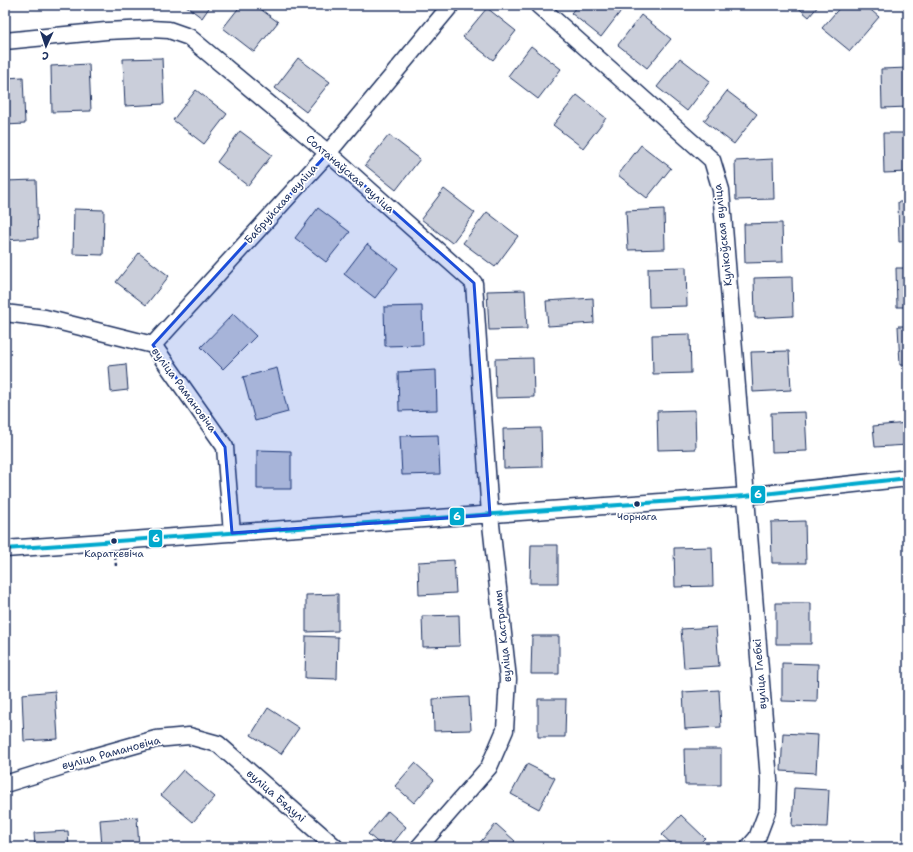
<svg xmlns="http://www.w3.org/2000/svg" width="913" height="852" font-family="'Shantell Sans',sans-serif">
	<rect width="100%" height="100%" fill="#fff"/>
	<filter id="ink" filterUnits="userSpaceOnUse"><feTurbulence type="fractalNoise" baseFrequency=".025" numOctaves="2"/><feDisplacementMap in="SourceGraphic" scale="8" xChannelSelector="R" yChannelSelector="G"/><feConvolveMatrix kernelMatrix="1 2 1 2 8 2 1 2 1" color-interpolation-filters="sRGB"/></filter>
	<g filter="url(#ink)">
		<path fill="#caceda" stroke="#1b2f5e" d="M185 5H211L202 18Z
			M241 5H255L278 22 254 52 223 28Z
			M578 5H621L624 7 601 37 571 13Z
			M795 5H819L809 17Z
			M842 5H865L879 17 850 51 822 28Z
			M487 8 516 31 493 60 463 37Z
			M641 15 671 39 647 68 618 45Z
			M531 46 561 69 538 99 508 76Z
			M162 58 164 104 125 106 123 59Z
			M298 58 330 82 306 112 275 88Z
			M680 58 710 81 687 111 657 87Z
			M89 64 91 111 52 112 51 66Z
			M908 68V107L882 108 881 69Z
			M23 77 25 124 5 125V78Z
			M196 90 227 114 204 144 173 120Z
			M727 91 757 114 734 144 704 121Z
			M577 95 606 118 583 148 553 125Z
			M240 131 272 155 248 186 217 162Z
			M883 133H908V172L884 173Z
			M389 135 420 159 396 190 365 165Z
			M641 145 671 168 647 198 618 175Z
			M773 159 774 199 736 200 735 161Z
			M36 180 38 238 5 240V181Z
			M444 189 475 213 452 243 421 219Z
			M898 202H908V241L899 242Z
			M318 208 350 232 326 262 295 238Z
			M74 209 104 210 103 255 73 254Z
			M664 209 665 249 628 250 626 211Z
			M487 212 518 236 495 267 463 243Z
			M782 223 783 262 745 263 744 224Z
			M367 244 398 268 375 298 344 274Z
			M139 253 169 276 146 305 116 282Z
			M686 267 687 306 649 307 648 268Z
			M896 268H908V307H897Z
			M792 277 793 316 755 318 754 278Z
			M525 290 527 329 489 330 487 291Z
			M593 298 594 323 548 326 546 301Z
			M422 306 423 345 385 346 384 307Z
			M233 314 256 336 223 369 201 347Z
			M898 326H908V365H900Z
			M690 334 691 373 653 374 652 335Z
			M789 351 791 390 753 392 751 352Z
			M533 358 534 397 496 398 495 359Z
			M126 364 128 390 111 392 109 366Z
			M277 368 288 412 255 421 243 377Z
			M436 370 437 410 399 411 398 372Z
			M695 410 696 449 658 450 657 411Z
			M805 412 807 451 772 452 771 413Z
			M908 423V445L875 447 873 426Z
			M541 428 542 467 504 468 503 429Z
			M438 435 440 474 402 475 400 436Z
			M257 450 291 451V489H257Z
			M805 521 806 563H772L771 522Z
			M531 545H558V583H530Z
			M712 547 713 586 675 587 674 548Z
			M454 560 456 593 419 595 418 562Z
			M338 594V631L306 632V595Z
			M776 603H811V644H776Z
			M459 615 460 646 423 647 422 616Z
			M716 627 719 666 684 668 681 629Z
			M306 636 338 637 337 679 305 678Z
			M532 636H559V674H531Z
			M782 663 818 664 817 702 782 701Z
			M719 690 721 727 685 729 683 692Z
			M55 691 58 739 24 741 22 694Z
			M469 697 471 730 434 731 433 699Z
			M538 699H566L565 737H538Z
			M268 708 299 728 281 754 251 735Z
			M783 733 818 735 816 773 781 771Z
			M684 749H721V785H685Z
			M415 763 434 780 414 803 395 786Z
			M527 764 555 778 539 809 511 794Z
			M183 770 215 797 193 822 161 795Z
			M794 788 829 790 827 827 792 826Z
			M388 811 406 827 390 847H383L368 834Z
			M681 815 705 838 696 847H675L662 835Z
			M137 817 139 847H102L100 820Z
			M496 824 515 841 509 847H476Z
			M68 831 69 847H35L34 833Z"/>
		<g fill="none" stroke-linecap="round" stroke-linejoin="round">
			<g stroke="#1b2f5e" stroke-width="19">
				<path id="minor" d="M538 5 712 160 721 190 769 780 768 809 757 838 749 847
					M5 41 106 31 150 29 169 30 189 37 328 153 474 283 490 515 508 679 505 730 489 767 419 847
					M5 313 45 318 153 345 225 447 232 533
					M153 345 328 153 451 5
					M5 549 745 496 908 478
					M5 784 89 758 156 739 189 736 218 744 335 847"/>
			</g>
			<path stroke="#1b2f5e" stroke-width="2.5" stroke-dasharray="4 3" stroke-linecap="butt" d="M115 556 116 566"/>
			<use href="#minor" stroke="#fff" stroke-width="16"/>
			<g stroke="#fff" stroke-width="7">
				<path id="bus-1" d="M5 549 745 496 908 478"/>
			</g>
			<use href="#bus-1" stroke="#00a9ce" stroke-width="4"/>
		</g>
	</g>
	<path fill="#1d4ed8" fill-opacity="0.2" stroke="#1d4ed8" stroke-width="3" stroke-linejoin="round" d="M328 153 474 283 490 515 232 533 225 447 153 345Z"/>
	<g fill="#1b2f5e" stroke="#fff" stroke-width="1.5">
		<circle cx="637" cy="504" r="3.5"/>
		<circle cx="114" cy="541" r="3.5"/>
	</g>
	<g text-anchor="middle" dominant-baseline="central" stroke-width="3.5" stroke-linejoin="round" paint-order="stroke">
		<g font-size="10" fill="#1b2f5e" stroke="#fff">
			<text x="637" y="516">Чорнага</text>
			<text x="114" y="553">Караткевіча</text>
		</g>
		<g font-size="11" fill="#1b2f5e" stroke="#fff">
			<text transform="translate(350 174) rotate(41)">Солтанаўская вуліца</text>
			<text transform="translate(281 204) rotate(-48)">Бабруйская вуліца</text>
			<text transform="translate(723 235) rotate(-96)">Кулікоўская вуліца</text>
			<text transform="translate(184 390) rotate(54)">вуліца Рамановіча</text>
			<text transform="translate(503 636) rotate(-96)">вуліца Кастрамы</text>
			<text transform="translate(760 674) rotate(-95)">вуліца Глебкі</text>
			<text transform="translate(111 753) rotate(-15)">вуліца Рамановіча</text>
			<text transform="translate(276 796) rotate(41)">вуліца Бядулі</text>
		</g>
	</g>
	<g stroke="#fff" stroke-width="1.5">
		<rect x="750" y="485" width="16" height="19" rx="4" fill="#00a9ce"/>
		<rect x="449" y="507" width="16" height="19" rx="4" fill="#00a9ce"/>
		<rect x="148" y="529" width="15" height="19" rx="4" fill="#00a9ce"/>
	</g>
	<g font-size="11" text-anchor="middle" font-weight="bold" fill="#fff">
		<text x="758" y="498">6</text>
		<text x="457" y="520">6</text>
		<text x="156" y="542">6</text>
	</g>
	<rect width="913" height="852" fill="none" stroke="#fff" stroke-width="20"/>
	<rect x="10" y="10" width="893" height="832" fill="none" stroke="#1b2f5e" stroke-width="1.5" filter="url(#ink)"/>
	<g transform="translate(46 46) rotate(183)" stroke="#ffffff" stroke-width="3" paint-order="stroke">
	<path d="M0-3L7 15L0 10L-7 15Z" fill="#1b2f5e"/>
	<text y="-6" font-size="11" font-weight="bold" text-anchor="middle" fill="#1b2f5e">С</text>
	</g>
</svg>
